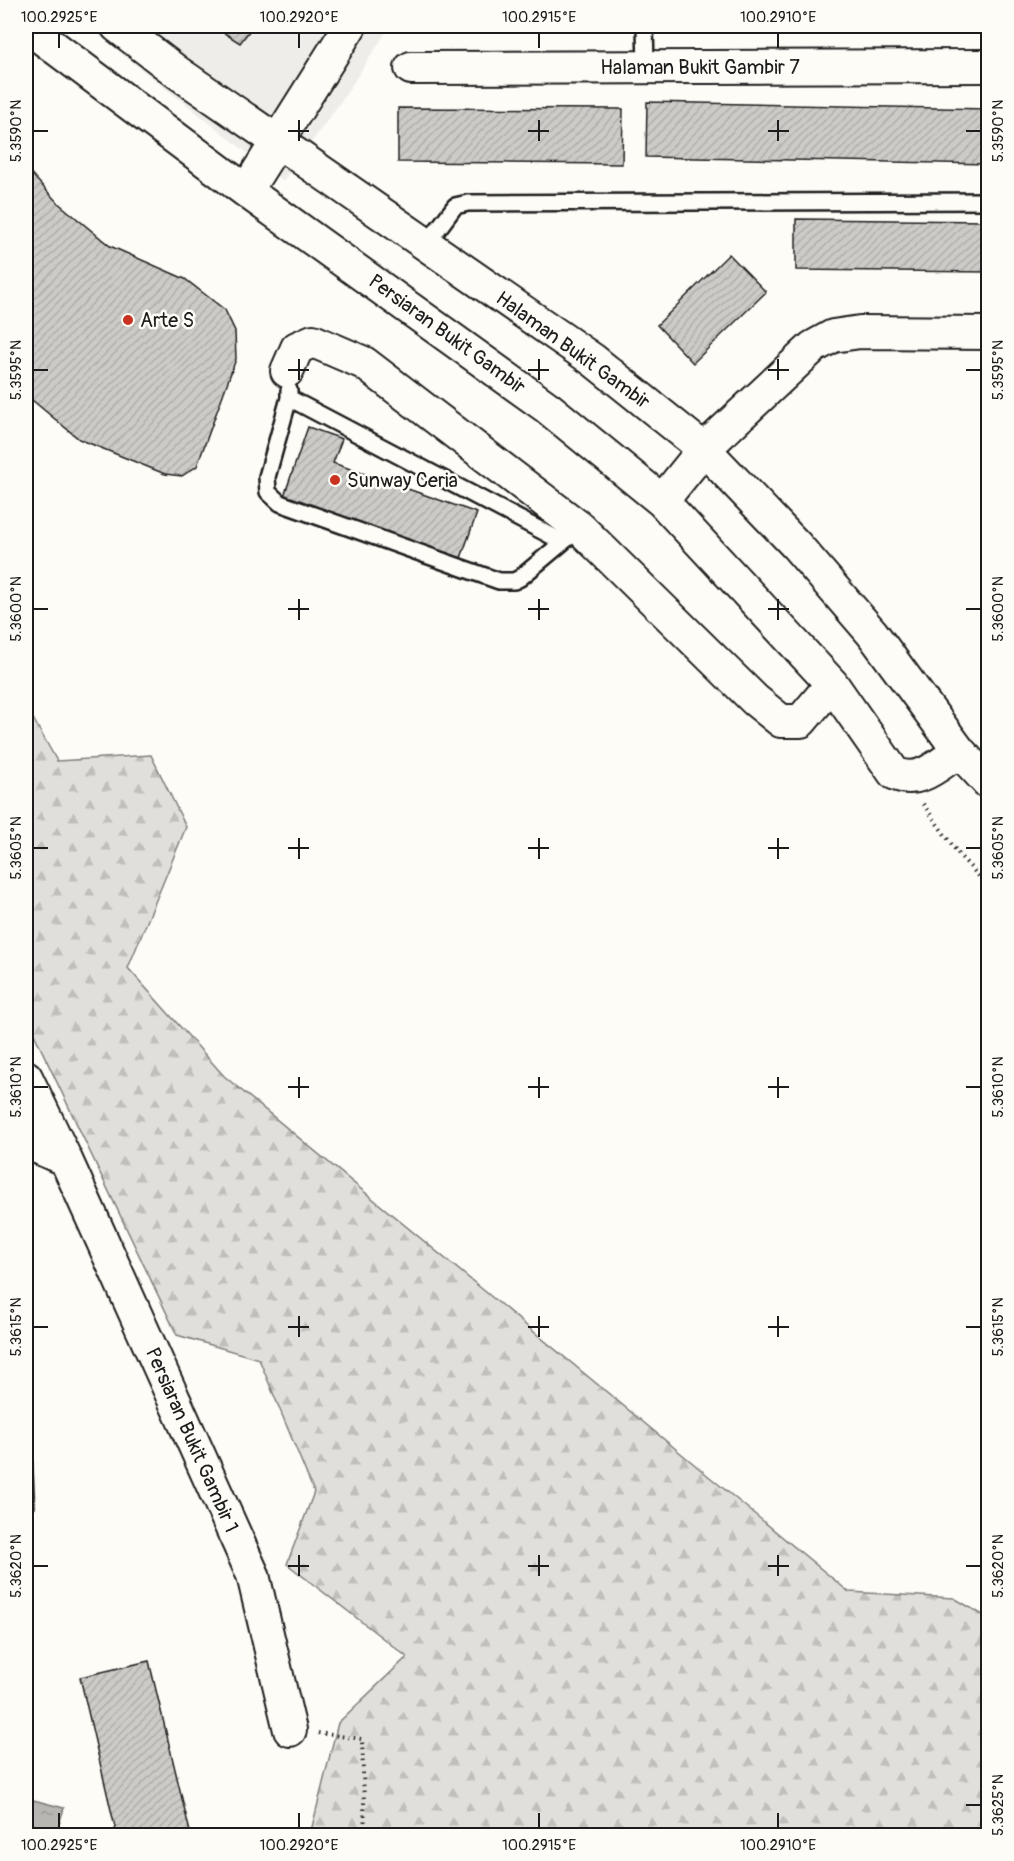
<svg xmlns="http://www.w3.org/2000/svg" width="1014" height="1861" font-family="Pangolin,sans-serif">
	<defs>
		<pattern id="forest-firs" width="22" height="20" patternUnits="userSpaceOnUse" patternTransform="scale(1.5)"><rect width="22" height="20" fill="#e0dfdb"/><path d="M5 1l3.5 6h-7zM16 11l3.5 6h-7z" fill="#c0bfbb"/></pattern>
		<pattern id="water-ripples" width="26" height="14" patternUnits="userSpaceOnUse" patternTransform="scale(1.5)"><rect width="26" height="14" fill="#b7b6b2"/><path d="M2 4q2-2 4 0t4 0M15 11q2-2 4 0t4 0" fill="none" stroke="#9d9c98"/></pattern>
		<pattern id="building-hatch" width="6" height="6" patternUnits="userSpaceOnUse" patternTransform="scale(1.5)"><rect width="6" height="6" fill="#cccbc8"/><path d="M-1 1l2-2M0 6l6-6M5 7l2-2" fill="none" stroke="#afaeab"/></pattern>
	</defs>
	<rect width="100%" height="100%" fill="#fdfcf7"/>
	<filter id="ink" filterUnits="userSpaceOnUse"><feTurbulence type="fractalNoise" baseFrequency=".0167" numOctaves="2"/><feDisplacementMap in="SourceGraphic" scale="12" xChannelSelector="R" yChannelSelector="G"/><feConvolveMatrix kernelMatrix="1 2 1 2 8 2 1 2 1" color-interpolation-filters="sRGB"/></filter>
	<g filter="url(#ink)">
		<path fill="#eeede9" d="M87 26H390L342 100 283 181Z"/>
		<path fill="url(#forest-firs)" stroke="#7e7e7c" stroke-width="1.5" d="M26 706 57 761 151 755 186 827 128 968 224 1076 849 1592 954 1598 988 1618V1835H310L338 1723 407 1657 287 1564 314 1492 259 1359 177 1335 26 1017Z"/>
		<path fill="url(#water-ripples)" stroke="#797876" stroke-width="1.5" d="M26 1798 64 1808 56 1835H26Z"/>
		<path fill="url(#building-hatch)" stroke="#1c1c1c" stroke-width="1.5" d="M213 26H253L240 43Z
			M647 102 988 109V164L646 157Z
			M398 108 623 109 622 164 398 162Z
			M26 168 57 202 110 246 185 279 225 310 235 331 236 359 197 466 182 476 165 474 79 439 26 395Z
			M796 219 988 221V272L796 270Z
			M729 254 766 292 693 363 657 325Z
			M308 427 342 439 333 463 477 513 461 558 284 496Z
			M26 1327 35 1508 26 1509Z
			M149 1661 191 1836H117L80 1677Z"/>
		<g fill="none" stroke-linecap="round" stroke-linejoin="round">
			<g stroke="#1c1c1c" stroke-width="20">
				<path id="lane" d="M645 26 646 67
					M426 245 455 206 468 203 988 201
					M289 390V398L563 542 568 538
					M289 398 267 477 268 492 280 503 499 581H514L520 578 563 542"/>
			</g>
			<g stroke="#1c1c1c" stroke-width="36">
				<path id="street" d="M26 26 246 191 548 408 662 501 832 684 894 773C919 786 939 764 959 751
					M117 26 177 72 593 360 704 449 796 545 872 633 959 751 988 782
					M411 68 988 66
					M246 191 350 26
					M287 371 297 348 313 341 364 363 580 528 755 700 781 721H801L832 684
					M662 501 704 449 813 347 833 336 860 332 988 333
					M26 1077 66 1160 253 1575 290 1730
					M26 1142 66 1160"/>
			</g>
			<path stroke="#1c1c1c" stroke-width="4" stroke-dasharray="1.5 4.5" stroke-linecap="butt" d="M923 804 960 856 988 886
				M318 1733 362 1739 365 1836"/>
			<use href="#lane" stroke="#fdfcf7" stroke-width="15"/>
			<use href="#street" stroke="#fdfcf7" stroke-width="32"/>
		</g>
	</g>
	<path fill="none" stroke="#1c1c1c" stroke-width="2" d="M59 33V48M299 33V48M539 33V48M778 33V48M299 120V141M539 120V141M778 120V141M33 131H48M288 131H309M528 131H549M768 131H789M966 131H981M299 359V380M539 359V380M778 359V380M33 370H48M288 370H309M528 370H549M768 370H789M966 370H981M299 599V620M539 599V620M778 599V620M33 609H48M288 609H309M528 609H549M768 609H789M966 609H981M299 838V859M539 838V859M778 838V859M33 848H48M288 848H309M528 848H549M768 848H789M966 848H981M299 1077V1098M539 1077V1098M778 1077V1098M33 1087H48M288 1087H309M528 1087H549M768 1087H789M966 1087H981M299 1316V1337M539 1316V1337M778 1316V1337M33 1327H48M288 1327H309M528 1327H549M768 1327H789M966 1327H981M299 1555V1576M539 1555V1576M778 1555V1576M33 1566H48M288 1566H309M528 1566H549M768 1566H789M966 1566H981M966 1805H981M59 1813V1828M299 1813V1828M539 1813V1828M778 1813V1828"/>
	<g fill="#c8321e" stroke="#fdfcf7" stroke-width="2">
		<circle cx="128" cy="320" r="6"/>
		<circle cx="335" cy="480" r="6"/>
	</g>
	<g text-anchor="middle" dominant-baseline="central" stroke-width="5" stroke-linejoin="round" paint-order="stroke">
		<g font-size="20" fill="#1c1c1c" stroke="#fdfcf7">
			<text x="700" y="67">Halaman Bukit Gambir 7</text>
			<text transform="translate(447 334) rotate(36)">Persiaran Bukit Gambir</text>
			<text transform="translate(573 350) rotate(36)">Halaman Bukit Gambir</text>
			<text transform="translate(192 1440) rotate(66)">Persiaran Bukit Gambir 1</text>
		</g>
		<g font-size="20" fill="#1c1c1c" stroke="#fdfcf7" text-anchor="start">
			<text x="140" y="320">Arte S</text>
			<text x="347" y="480">Sunway Ceria</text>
		</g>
	</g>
	<rect width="1014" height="1861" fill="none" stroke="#fdfcf7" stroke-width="66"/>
	<rect x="33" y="33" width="948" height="1795" fill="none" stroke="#1c1c1c" stroke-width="2"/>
	<g font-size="15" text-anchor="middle" fill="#1c1c1c">
		<text x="59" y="22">100.2925°E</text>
		<text x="299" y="22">100.2920°E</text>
		<text x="539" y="22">100.2915°E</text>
		<text x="778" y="22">100.2910°E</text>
		<text transform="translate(998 131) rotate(-90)" y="5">5.3590°N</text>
		<text transform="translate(16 131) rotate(-90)" y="5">5.3590°N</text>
		<text transform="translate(998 370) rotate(-90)" y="5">5.3595°N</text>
		<text transform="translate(16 370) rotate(-90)" y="5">5.3595°N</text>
		<text transform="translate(998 609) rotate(-90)" y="5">5.3600°N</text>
		<text transform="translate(16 609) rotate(-90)" y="5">5.3600°N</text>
		<text transform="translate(998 848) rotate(-90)" y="5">5.3605°N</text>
		<text transform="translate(16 848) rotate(-90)" y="5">5.3605°N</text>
		<text transform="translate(16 1087) rotate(-90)" y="5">5.3610°N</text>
		<text transform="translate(998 1087) rotate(-90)" y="5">5.3610°N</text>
		<text transform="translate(16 1327) rotate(-90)" y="5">5.3615°N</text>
		<text transform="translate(998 1327) rotate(-90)" y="5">5.3615°N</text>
		<text transform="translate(998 1566) rotate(-90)" y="5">5.3620°N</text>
		<text transform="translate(16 1566) rotate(-90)" y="5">5.3620°N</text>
		<text transform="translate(998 1805) rotate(-90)" y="5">5.3625°N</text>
		<text x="59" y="1850">100.2925°E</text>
		<text x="299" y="1850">100.2920°E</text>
		<text x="539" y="1850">100.2915°E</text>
		<text x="778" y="1850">100.2910°E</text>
	</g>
</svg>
